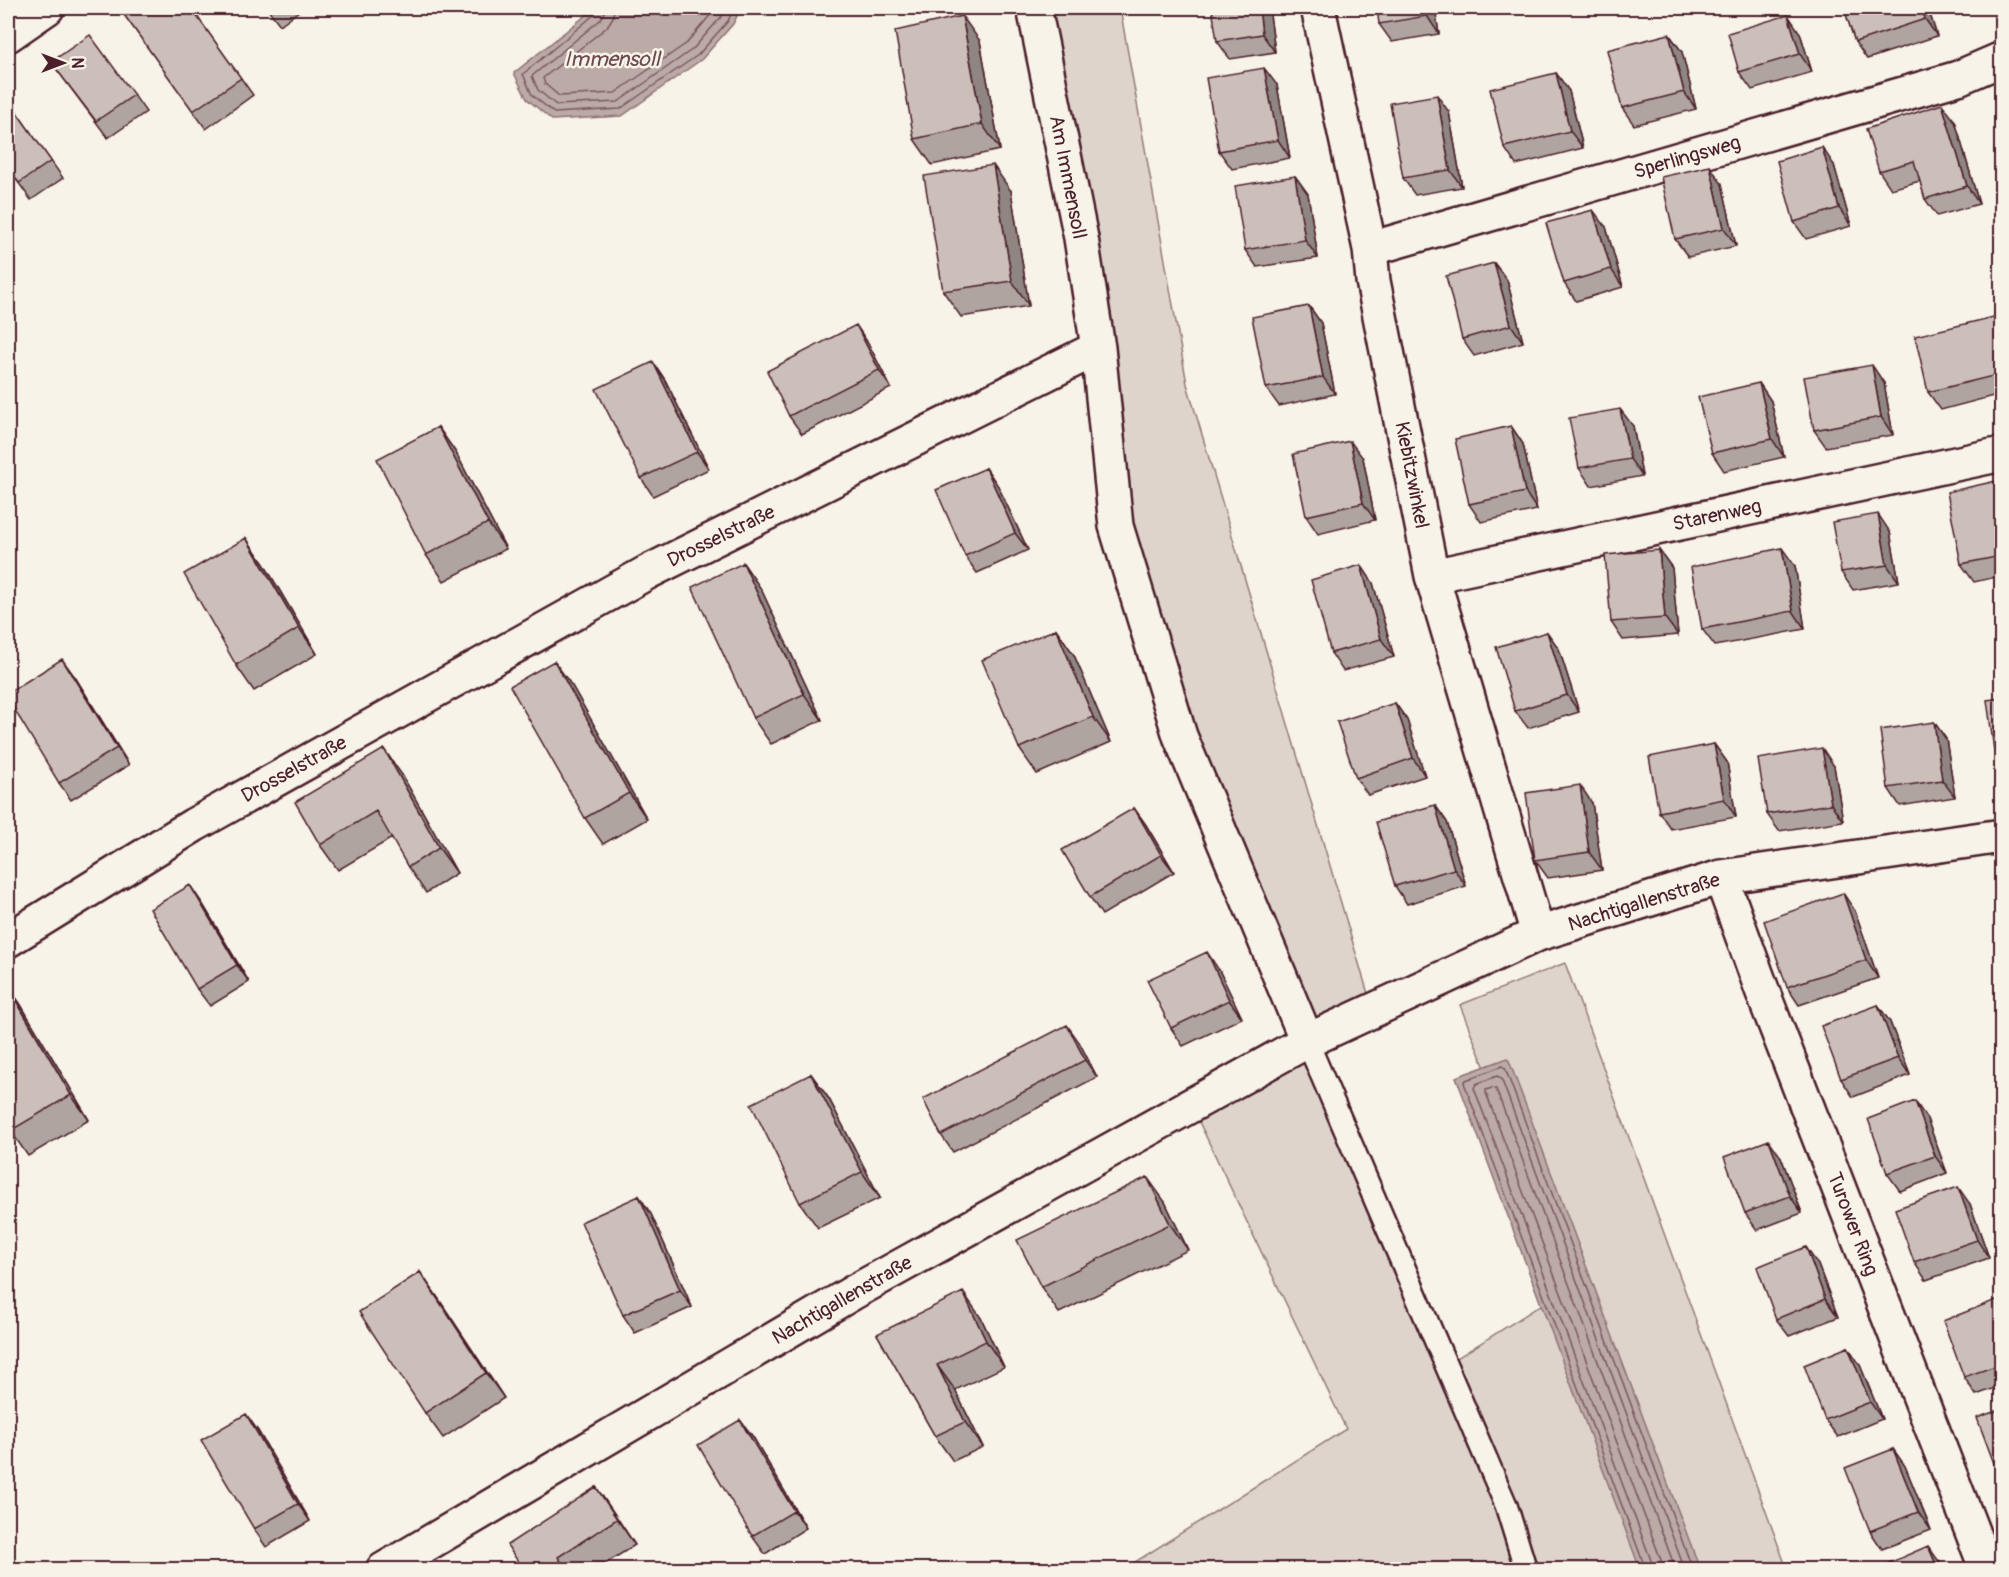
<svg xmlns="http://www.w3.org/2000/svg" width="2009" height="1577" font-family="Pangolin,sans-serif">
	<rect width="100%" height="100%" fill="#f7f3e8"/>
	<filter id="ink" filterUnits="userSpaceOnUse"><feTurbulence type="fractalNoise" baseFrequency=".0167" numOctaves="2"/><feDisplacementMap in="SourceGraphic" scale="12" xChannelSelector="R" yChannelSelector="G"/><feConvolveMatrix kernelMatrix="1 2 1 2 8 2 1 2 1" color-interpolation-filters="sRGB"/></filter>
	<g filter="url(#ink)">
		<path fill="#ded4cc" stroke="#947a7c" stroke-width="1.5" d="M1034 8H1120L1187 384 1371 1004 1307 1041 1446 1365 1571 1286 1460 1005 1565 963 1787 1569H1124L1346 1429 1191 1105 1307 1041 1116 526Z"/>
		<path fill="#bcaaa7" stroke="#8e7275" stroke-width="1.5" d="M595 8H741L733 24 702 59 622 116 552 120 527 99 514 73Z
			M1508 1058 1700 1569H1640L1456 1077Z"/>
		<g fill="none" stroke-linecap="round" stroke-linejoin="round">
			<path stroke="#78575d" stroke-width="1.5" d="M598 8 595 14 523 74 532 95 554 113 620 109 698 55 728 21 734 8
				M605 8 604 14 600 20 532 76 538 90 556 105 618 102 693 49 722 16 726 8
				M614 8 613 17 607 27 543 78 545 84 559 96 615 93 687 43 716 8
				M1646 1570 1464 1083 1466 1080 1502 1066 1505 1068 1693 1570
				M1653 1570 1652 1563 1474 1088 1476 1084 1497 1076 1501 1078 1685 1570
				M1662 1570 1661 1560 1486 1093V1090L1492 1088 1496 1089 1676 1570"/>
			<g stroke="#4a1f2b" stroke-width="26">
				<path id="lane" d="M1307 1041 1506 1505 1526 1570"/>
			</g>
			<g stroke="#4a1f2b" stroke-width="38">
				<path id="street" d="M1034 8 1081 238 1098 348 1116 526 1180 736 1307 1041
					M1318 8 1370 249 1373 281 1432 576 1538 934
					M8 35 47 8
					M1370 249 1958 78 2002 59
					M1432 576 2002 454
					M1721 877 1765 998 1987 1570
					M8 940 194 825 648 572 1098 348
					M383 1570 854 1292 1307 1041 1538 934 1721 877 2002 836"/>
			</g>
			<use href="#lane" stroke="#f7f3e8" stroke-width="21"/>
			<use href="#street" stroke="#f7f3e8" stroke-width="33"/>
		</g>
		<path fill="#afa49f" stroke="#4a1f2b" stroke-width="1.5" d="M191 8 253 95 206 129 125 16Z
			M267 8H303L280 25Z
			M1269 8 1275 52 1230 59 1217 41Z
			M1435 8 1439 34 1392 42 1379 24Z
			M1844 8H1928L1937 36 1867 59 1855 42Z
			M1800 33 1812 72 1752 90 1739 72Z
			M1669 34 1682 52 1696 109 1634 125 1622 108Z
			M980 41 1000 150 932 165 914 139Z
			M51 62 134 95 146 112 108 138Z
			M1556 73 1569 91 1583 148 1516 165 1504 147Z
			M1277 85 1290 158 1232 169 1219 151Z
			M8 100 63 178 31 200 8 168Z
			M1449 112 1462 187 1415 195 1403 178Z
			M1955 121 1979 204 1937 216 1925 199 1920 181 1891 189 1879 171Z
			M1834 165 1851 226 1806 239 1794 222Z
			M1295 176 1308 194 1318 258 1257 267 1245 250Z
			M1722 184 1736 246 1688 257 1675 239Z
			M1011 191 1029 306 961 317 943 291Z
			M1606 227 1623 287 1576 301 1564 283Z
			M1494 263 1507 280 1523 342 1474 356 1462 339Z
			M1309 306 1321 323 1335 394 1279 406 1266 388Z
			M2001 328V394L1941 410 1928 392Z
			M868 343 891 388 802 434 789 416Z
			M653 362 665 380 709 469 653 496 641 478Z
			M1759 383 1771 401 1784 457 1724 471 1712 453Z
			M1884 383 1893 435 1826 447 1814 430Z
			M1511 426 1523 444 1537 510 1481 522 1469 504Z
			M1633 426 1642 476 1591 486 1579 468Z
			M438 427 456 453 506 549 444 581 426 555Z
			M1363 458 1375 520 1318 534 1306 516Z
			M986 468 998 486 1028 550 977 573 965 556Z
			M2001 480V576L1974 582 1961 564Z
			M1890 532 1899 582 1853 590 1841 572Z
			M246 538 264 564 317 654 254 691 236 665Z
			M1659 550 1672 568 1678 635 1623 640 1611 622Z
			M743 563 761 589 822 720 771 744 753 718Z
			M1361 565 1373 583 1394 657 1343 671 1331 653Z
			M1795 566 1805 629 1715 646 1702 629Z
			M1056 629 1074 655 1111 742 1037 774 1019 748Z
			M1547 632 1559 649 1579 712 1528 728 1515 711Z
			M75 677 129 765 71 800 59 783Z
			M572 686 647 819 603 844 585 818Z
			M2001 698V761L1994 750Z
			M1395 703 1407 720 1425 776 1368 795 1356 778Z
			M1934 722 1946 739 1955 797 1900 806 1888 788Z
			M1714 744 1727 762 1736 817 1671 829 1659 812Z
			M1834 766 1843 821 1779 831 1767 814Z
			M402 775 457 873 426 893 408 867 392 838 338 870 320 845Z
			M1592 803 1602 870 1548 878 1535 860Z
			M1435 805 1447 822 1466 886 1407 904 1395 886Z
			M1134 808 1146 825 1174 872 1102 915 1090 897Z
			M202 903 249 982 210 1006 197 989Z
			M1855 911 1878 978 1799 1005 1787 987Z
			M1219 970 1242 1018 1183 1046 1171 1028Z
			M8 986 21 1005 89 1120 28 1156 8 1127Z
			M1878 1005 1890 1022 1910 1075 1853 1097 1841 1079Z
			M1079 1042 1097 1077 953 1152 941 1135Z
			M811 1074 829 1099 880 1198 818 1228 800 1203Z
			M1927 1119 1947 1173 1900 1191 1887 1173Z
			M1781 1157 1802 1213 1757 1230 1745 1213Z
			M639 1196 651 1214 692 1307 635 1333 623 1315Z
			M1165 1202 1188 1250 1059 1313 1041 1287Z
			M1970 1204 1989 1258 1926 1280 1914 1262Z
			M1818 1265 1838 1317 1789 1336 1776 1319Z
			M420 1272 438 1298 504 1398 443 1438 425 1413Z
			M2001 1298V1386L1976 1395 1964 1377Z
			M981 1318 1004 1367 955 1390 983 1447 953 1461 935 1436 877 1334Z
			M1848 1347 1860 1365 1882 1419 1838 1437 1825 1420Z
			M740 1420 753 1437 806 1528 765 1554 752 1536Z
			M258 1431 310 1521 266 1547 254 1529Z
			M1893 1449 1905 1466 1931 1530 1882 1549 1870 1531Z
			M596 1487 635 1545 597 1569H523Z"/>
		<path fill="#8f8682" stroke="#4a1f2b" stroke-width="1.5" d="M1259 8H1269L1275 52 1262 34Z
			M1425 8H1435L1439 34 1427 16Z
			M1921 8H1928L1937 36 1925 19Z
			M1788 15 1800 33 1812 72 1800 54Z
			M962 16 980 41 1000 150 982 124Z
			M1669 34 1682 52 1696 109 1684 92Z
			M1264 68 1277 85 1290 158 1278 140Z
			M1556 73 1569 91 1583 148 1570 131Z
			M1437 95 1449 112 1462 187 1450 170Z
			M1942 104 1955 121 1979 204 1967 186Z
			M1822 147 1834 165 1851 226 1839 208Z
			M993 165 1011 191 1029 306 1012 281Z
			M1710 166 1722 184 1736 246 1724 228Z
			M1295 176 1308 194 1318 258 1305 240Z
			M1593 210 1606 227 1623 287 1611 269Z
			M1494 263 1507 280 1523 342 1511 325Z
			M1309 306 1321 323 1335 394 1323 377Z
			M1994 317 2001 328V347Z
			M856 325 868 343 891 388 879 370Z
			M653 362 665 380 709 469 697 452Z
			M1872 365 1884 383 1893 435 1881 417Z
			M1759 383 1771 401 1784 457 1772 439Z
			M1620 409 1633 426 1642 476 1630 459Z
			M1511 426 1523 444 1537 510 1525 492Z
			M438 427 456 453 506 549 488 523Z
			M1350 441 1363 458 1375 520 1363 503Z
			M986 468 998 486 1028 550 1015 533Z
			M1878 514 1890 532 1899 582 1887 565Z
			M246 538 264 564 317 654 299 628Z
			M1782 548 1795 566 1805 629 1793 611Z
			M1659 550 1672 568 1678 635 1665 618Z
			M743 563 761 589 822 720 804 694Z
			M1361 565 1373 583 1394 657 1381 639Z
			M1056 629 1074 655 1111 742 1093 717Z
			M1547 632 1559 649 1579 712 1567 695Z
			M62 659 75 677 129 765 117 748Z
			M554 661 572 686 647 819 629 793Z
			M1395 703 1407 720 1425 776 1413 758Z
			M1934 722 1946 739 1955 797 1942 780Z
			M1714 744 1727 762 1736 817 1724 799Z
			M1822 748 1834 766 1843 821 1831 804Z
			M384 749 402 775 457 873 439 848Z
			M1580 785 1592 803 1602 870 1589 852Z
			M1435 805 1447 822 1466 886 1454 869Z
			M1134 808 1146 825 1174 872 1161 855Z
			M190 885 202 903 249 982 237 965Z
			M1843 893 1855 911 1878 978 1866 960Z
			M1207 952 1219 970 1242 1018 1229 1000Z
			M8 986 21 1005 89 1120 71 1095Z
			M1878 1005 1890 1022 1910 1075 1898 1058Z
			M1067 1025 1079 1042 1097 1077 1085 1060Z
			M811 1074 829 1099 880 1198 862 1172Z
			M1915 1101 1927 1119 1947 1173 1935 1156Z
			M1769 1140 1781 1157 1802 1213 1790 1196Z
			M1147 1177 1165 1202 1188 1250 1170 1224Z
			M1958 1187 1970 1204 1989 1258 1977 1240Z
			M639 1196 651 1214 692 1307 680 1290Z
			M1806 1247 1818 1265 1838 1317 1825 1299Z
			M420 1272 438 1298 504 1398 486 1373Z
			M963 1292 981 1318 1004 1367 986 1341Z
			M1848 1347 1860 1365 1882 1419 1870 1402Z
			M937 1365 955 1390 983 1447 965 1422Z
			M246 1414 258 1431 310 1521 298 1504Z
			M740 1420 753 1437 806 1528 794 1511Z
			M1893 1449 1905 1466 1931 1530 1918 1512Z
			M596 1487 614 1513 635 1545 617 1519Z
			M1928 1546 1941 1564 1943 1569H1938Z"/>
		<path fill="#ccbfb9" stroke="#4a1f2b" stroke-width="1.5" d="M137 8H191L241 78 193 111 125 16Z
			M1212 8H1259L1262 34 1217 41Z
			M1377 8H1425L1427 16 1379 24Z
			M1844 8H1921L1925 19 1855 42Z
			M1788 15 1800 54 1739 72 1728 33Z
			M962 16 982 124 914 139 895 31Z
			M1669 34 1684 92 1622 108 1607 50Z
			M90 35 134 95 96 121 51 62Z
			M1264 68 1278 140 1219 151 1206 78Z
			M1556 73 1570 131 1504 147 1490 89Z
			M1437 95 1450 170 1403 178 1390 103Z
			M8 100 51 161 19 183 8 167Z
			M1942 104 1967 186 1925 199 1914 161 1879 171 1866 129Z
			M1822 147 1839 208 1794 222 1777 161Z
			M993 165 1012 281 943 291 924 176Z
			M1710 166 1724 228 1675 239 1661 177Z
			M1295 176 1305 240 1245 250 1235 186Z
			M1593 210 1611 269 1564 283 1546 223Z
			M1494 263 1511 325 1462 339 1446 276Z
			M1309 306 1323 377 1266 388 1252 317Z
			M1994 317 2001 347V374L1928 392 1915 336Z
			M856 325 879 370 789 416 767 371Z
			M653 362 697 452 641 478 596 389Z
			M1872 365 1881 417 1814 430 1804 377Z
			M1759 383 1772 439 1712 453 1698 397Z
			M1620 409 1630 459 1579 468 1569 418Z
			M1511 426 1525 492 1469 504 1455 439Z
			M438 427 488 523 426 555 377 459Z
			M1350 441 1363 503 1306 516 1293 454Z
			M986 468 1015 533 965 556 936 490Z
			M2001 480V556L1961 564 1947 492Z
			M1878 514 1887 565 1841 572 1832 522Z
			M246 538 299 628 236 665 184 574Z
			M1782 548 1793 611 1702 629 1691 567Z
			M1659 550 1665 618 1611 622 1605 555Z
			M743 563 804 694 753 718 692 587Z
			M1361 565 1381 639 1331 653 1311 580Z
			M1056 629 1093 717 1019 748 982 660Z
			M1547 632 1567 695 1515 711 1496 647Z
			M62 659 117 748 59 783 8 699V693Z
			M554 661 629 793 585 818 510 686Z
			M2001 698V748L1994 750 1987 700Z
			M1395 703 1413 758 1356 778 1337 722Z
			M1934 722 1942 780 1888 788 1880 730Z
			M1714 744 1724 799 1659 812 1649 757Z
			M1822 748 1831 804 1767 814 1758 759Z
			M384 749 439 848 408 867 376 811 320 845 295 802Z
			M1580 785 1589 852 1535 860 1526 793Z
			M1435 805 1454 869 1395 886 1376 822Z
			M1134 808 1161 855 1090 897 1062 850Z
			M190 885 237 965 197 989 150 909Z
			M1843 893 1866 960 1787 987 1764 921Z
			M1207 952 1229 1000 1171 1028 1147 980Z
			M8 987 71 1095 10 1131 8 1127Z
			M1878 1005 1898 1058 1841 1079 1821 1026Z
			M1067 1025 1085 1060 941 1135 923 1099Z
			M811 1074 862 1172 800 1203 751 1104Z
			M1915 1101 1935 1156 1887 1173 1868 1119Z
			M1769 1140 1790 1196 1745 1213 1724 1157Z
			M1147 1177 1170 1224 1041 1287 1017 1240Z
			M1958 1187 1977 1240 1914 1262 1895 1209Z
			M639 1196 680 1290 623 1315 581 1222Z
			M1806 1247 1825 1299 1776 1319 1757 1267Z
			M420 1272 486 1373 425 1413 359 1312Z
			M963 1292 986 1341 937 1365 965 1422 935 1436 877 1334Z
			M2001 1298V1364L1964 1377 1943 1321Z
			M1848 1347 1870 1402 1825 1420 1804 1365Z
			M2001 1409V1472L1998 1474 1977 1418Z
			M246 1414 298 1504 254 1529 201 1440Z
			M740 1420 794 1511 752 1536 698 1445Z
			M1893 1449 1918 1512 1870 1531 1845 1468Z
			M596 1487 617 1519 558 1557 566 1569H523L507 1545Z
			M1928 1546 1938 1569H1884L1882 1566Z"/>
	</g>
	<g text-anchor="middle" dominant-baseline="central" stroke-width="5" stroke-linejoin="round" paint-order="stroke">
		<g font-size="20" fill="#4a1f2b" stroke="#f7f3e8">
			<text transform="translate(1687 157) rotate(-16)">Sperlingsweg</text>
			<text transform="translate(1068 177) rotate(79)">Am Immensoll</text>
			<text transform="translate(1412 475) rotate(79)">Kiebitzwinkel</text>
			<text transform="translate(1717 515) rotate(-12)">Starenweg</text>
			<text transform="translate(721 536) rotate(-26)">Drosselstraße</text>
			<text transform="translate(294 769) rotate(-29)">Drosselstraße</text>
			<text transform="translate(1644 902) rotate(-17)">Nachtigallenstraße</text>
			<text transform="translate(1853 1224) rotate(69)">Turower Ring</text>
			<text transform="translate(842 1300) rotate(-30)">Nachtigallenstraße</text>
		</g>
		<g font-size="21" font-style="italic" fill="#6c4950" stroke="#f7f3e8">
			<text x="612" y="59">Immensoll</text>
		</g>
	</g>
	<rect width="2009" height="1577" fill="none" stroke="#f7f3e8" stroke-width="30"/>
	<rect x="15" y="15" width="1979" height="1547" fill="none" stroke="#4a1f2b" stroke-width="2" filter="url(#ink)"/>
	<g transform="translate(63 63) rotate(90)" stroke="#f7f3e8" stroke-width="4.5" paint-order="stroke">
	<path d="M0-4.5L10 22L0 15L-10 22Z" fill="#4a1f2b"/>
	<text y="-9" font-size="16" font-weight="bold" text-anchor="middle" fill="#4a1f2b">N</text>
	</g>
</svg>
